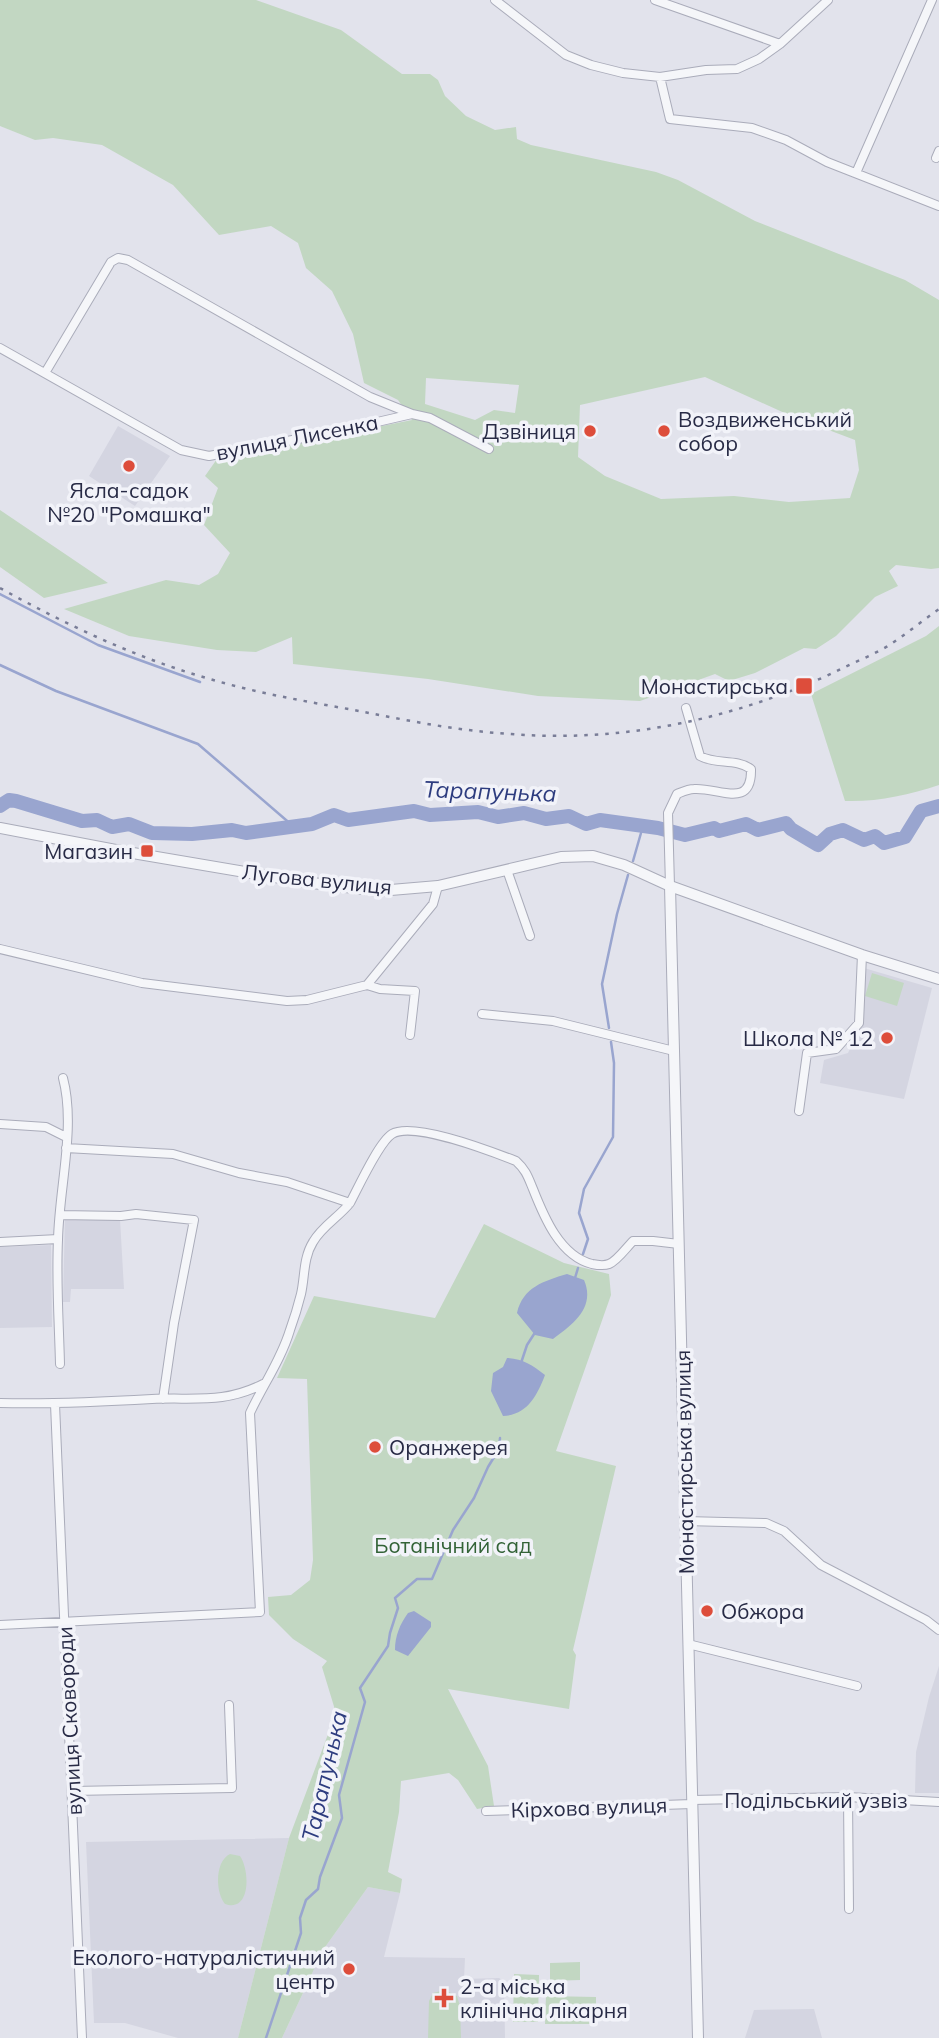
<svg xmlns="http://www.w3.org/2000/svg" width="939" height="2038" font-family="Mulish,sans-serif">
	<rect width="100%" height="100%" fill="#e2e3ec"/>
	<path fill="#d4d5e1" d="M118 426 170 456 135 506 89 476Z
		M864 968 932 988 904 1099 820 1083 824 1060 848 1053 862 1023Z
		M65 1216 120 1219 124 1289H71L70 1302H63Z
		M51 1245 52 1327 0 1328V1247Z
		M939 1666V1793H915L916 1752 929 1697Z
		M289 1838 238 2038H178L125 2023H94L86 1842Z
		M368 1887 400 1893 384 1957 465 1958 464 1979 499 1978 504 1981 505 2038H282L323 1950Z
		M814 2009 822 2038H741H745L754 2010Z"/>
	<path fill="#c2d7c2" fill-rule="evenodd" d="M0 0H256L341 30 402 74H430L438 80 445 96 466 116 495 130 516 127 517 139 531 145 656 172 678 180 755 221 905 280 939 300V568L931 569 896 565 889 571 898 586 875 597 836 636 816 649 804 648 755 673 729 681 715 674 640 701 538 696 428 679 293 664 292 637 256 652 217 650 129 636 64 609 166 580 199 585 218 574 230 553 204 525 218 488 205 476 217 459 412 420 398 400 364 383 353 334 332 291 306 268 298 243 271 226 219 235 173 185 102 145 53 138 35 140 0 126ZM705 377 789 415 855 440 859 470 850 498 789 502 734 496 661 499 605 476 578 457 580 405ZM426 378 519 385 515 413 494 410 475 420 425 404Z
		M0 510 108 583 44 598 0 567Z
		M939 626V785C908 795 878 802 845 801L811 694 926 636Z
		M872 973 904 983 897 1006 865 996Z
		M484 1224 564 1263 609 1274 611 1295 556 1451 616 1466 573 1650 576 1655 569 1709 448 1689 488 1766 494 1806 477 1809 458 1780 449 1773 401 1781 399 1812 388 1872 402 1879 400 1893 368 1887 323 1950 282 2038H238L289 1838 336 1713 322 1667 327 1661 293 1639 269 1615 268 1597 291 1595 310 1580 313 1560 307 1379 277 1378 314 1296 435 1318Z
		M230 1854 240 1856C250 1870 251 1913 225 1904 215 1892 215 1861 230 1854Z
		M580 1962V1980L550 1981V1963Z
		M514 1974 539 1975 538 2022H513Z
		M445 1990 457 1996 460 2006 461 2038H428L429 2001 433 1993Z
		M546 1996 596 1997V2024H545Z"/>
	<path fill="#99a5cf" d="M567 1274 584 1280C596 1308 572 1325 553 1339L535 1335 517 1313C523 1287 544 1281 567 1274Z
		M507 1358C523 1359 532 1365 545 1375 537 1396 527 1415 503 1416L491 1391 493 1373 503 1367Z
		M414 1611 431 1622V1627L408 1656 395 1650C395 1636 400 1624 408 1613Z"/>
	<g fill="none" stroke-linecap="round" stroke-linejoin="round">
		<path stroke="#99a5cf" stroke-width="2.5" d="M0 594 98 645 200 682
			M0 665 56 691 198 744 293 826
			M633 861 643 826
			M609 1028 602 984 617 914 628 875
			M583 1254 588 1239 579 1213 584 1189 613 1137 614 1063 611 1042
			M575 1278 578 1268
			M521 1363 527 1345 536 1331
			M266 2038 301 1933 300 1918 306 1900 318 1889 320 1877 342 1818 339 1795 365 1702 360 1688 388 1646 390 1633 398 1608 395 1598 417 1579H432L453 1530 474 1498 488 1467 499 1449 500 1438"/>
		<path stroke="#99a5cf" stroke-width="14" d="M0 806 9 800 16 801 82 821 97 820 112 827 129 824 152 833 192 834 232 830 246 833 312 824 334 815 348 820 414 811 430 815 478 812 498 817 524 813 546 819 569 816 586 824 600 820 658 828 685 835 714 828 719 831 746 824 758 830 786 823 791 829 818 845 830 834 843 830 864 840 875 836 884 843 905 837 921 811 939 806"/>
		<g stroke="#aaacba" stroke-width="10">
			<path id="minor" d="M495 0 566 55 591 65 623 73 660 77 706 70 737 69 759 59 780 44 828 0
				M655 0 780 44
				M660 77 670 119 752 128 786 140 827 162 939 206
				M936 158 939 151
				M856 173 932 0
				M0 348 181 450 209 456 334 432 412 414
				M45 373 111 262 118 258 128 260 370 397 412 414 430 418 489 449
				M507 870 530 936
				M670 886 668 813 677 794C682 792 688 789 694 789 718 787 752 810 751 769 735 758 716 765 700 756L686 708
				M0 949 142 983 287 1001 307 1000 367 985 433 904 438 886
				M367 985 380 989 415 991 410 1035
				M482 1014 553 1021 674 1051
				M799 1111 807 1053 836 1049 859 1023 862 955
				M0 1124 46 1127 66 1137
				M66 1148 173 1154 239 1173 287 1182 350 1203C358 1188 379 1142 392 1134 413 1121 493 1152 516 1161 526 1170 528 1177 533 1189 544 1217 560 1256 592 1264 597 1265 604 1266 609 1264 617 1261 626 1248 633 1241H653L679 1244
				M60 1215 121 1216 136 1214 194 1220 174 1323 163 1399
				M0 1242 58 1239
				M60 1364C59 1323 56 1281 58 1240 59 1188 76 1127 63 1078
				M0 1403C51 1404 101 1402 152 1399 194 1397 224 1404 263 1384
				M55 1404 82 2038
				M685 1521 766 1523 784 1531 821 1565 926 1620 939 1630
				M0 1625 260 1612 250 1413C263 1385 281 1360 290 1330 294 1319 298 1306 301 1294 305 1277 303 1258 313 1242 322 1226 339 1217 350 1203
				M688 1644 857 1686
				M73 1791 232 1788 229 1705
				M848 1797 849 1909
				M692 1800 848 1797 939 1802
				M486 1811 692 1804"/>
		</g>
		<g stroke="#aaacba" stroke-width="12">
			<path id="tertiary" d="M0 828 121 851 304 882 379 891 438 886 561 857 593 856 624 865 670 886 862 955 939 979
				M670 886 698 2038"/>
		</g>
		<use href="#minor" stroke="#f5f6f9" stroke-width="8"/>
		<use href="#tertiary" stroke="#f5f6f9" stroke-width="10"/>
		<path stroke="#797d97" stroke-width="2.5" stroke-dasharray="3.5 7" stroke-linecap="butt" d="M0 588C65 624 132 656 203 677 252 692 303 701 354 710 405 720 458 731 511 734 623 743 734 719 835 672 852 663 871 656 888 646 905 635 922 621 939 609"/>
	</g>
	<g fill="#dd4d3b" stroke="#f2f3f9" stroke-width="2.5">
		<circle cx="590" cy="431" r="7"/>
		<circle cx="664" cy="431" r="7"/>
		<circle cx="129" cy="466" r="7"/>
		<rect x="795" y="677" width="18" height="18" rx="3.5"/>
		<rect x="140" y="844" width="14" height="14" rx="3.5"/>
		<circle cx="887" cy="1038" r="7"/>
		<circle cx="375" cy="1447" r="7"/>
		<circle cx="707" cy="1611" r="7"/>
		<circle cx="349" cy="1969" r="7"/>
		<path d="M440.5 1987.5h7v7h7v7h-7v7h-7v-7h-7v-7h7z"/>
	</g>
	<g text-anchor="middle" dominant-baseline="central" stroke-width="7" stroke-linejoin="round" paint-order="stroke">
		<g font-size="21" fill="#282b46" stroke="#f2f3f9" text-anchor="end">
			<text x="678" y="419" text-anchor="start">Воздвиженський<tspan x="678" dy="24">собор</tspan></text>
			<text x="576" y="431">Дзвіниця</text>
			<text x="129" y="490" text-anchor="middle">Ясла-садок<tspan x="129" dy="24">№20 "Ромашка"</tspan></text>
			<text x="788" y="686">Монастирська</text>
			<text x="133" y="851">Магазин</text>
			<text x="873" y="1038">Школа № 12</text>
			<text x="389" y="1447" text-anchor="start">Оранжерея</text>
			<text x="721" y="1611" text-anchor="start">Обжора</text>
			<text x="335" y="1957">Еколого-натуралістичний<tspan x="335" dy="24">центр</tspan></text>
			<text x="460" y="1986" text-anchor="start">2-а міська<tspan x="460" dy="24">клінічна лікарня</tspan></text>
		</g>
		<g font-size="21" fill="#282b46" stroke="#f2f3f9">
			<text transform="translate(297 437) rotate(-11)">вулиця Лисенка</text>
			<text transform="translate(317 879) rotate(6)">Лугова вулиця</text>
			<text transform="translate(684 1462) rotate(-91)">Монастирська вулиця</text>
			<text transform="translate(69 1721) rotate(-93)">вулиця Сковороди</text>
			<text x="816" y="1800">Подільський узвіз</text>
			<text transform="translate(589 1807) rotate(-2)">Кірхова вулиця</text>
		</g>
		<g font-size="21" fill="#336337" stroke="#f2f3f9">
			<text x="453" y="1545">Ботанічний сад</text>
		</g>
		<g font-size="23" font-style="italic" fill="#2d3c7f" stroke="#f2f3f9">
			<text transform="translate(490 791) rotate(2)">Тарапунька</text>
			<text transform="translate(324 1776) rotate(-77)">Тарапунька</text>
		</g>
	</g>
</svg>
